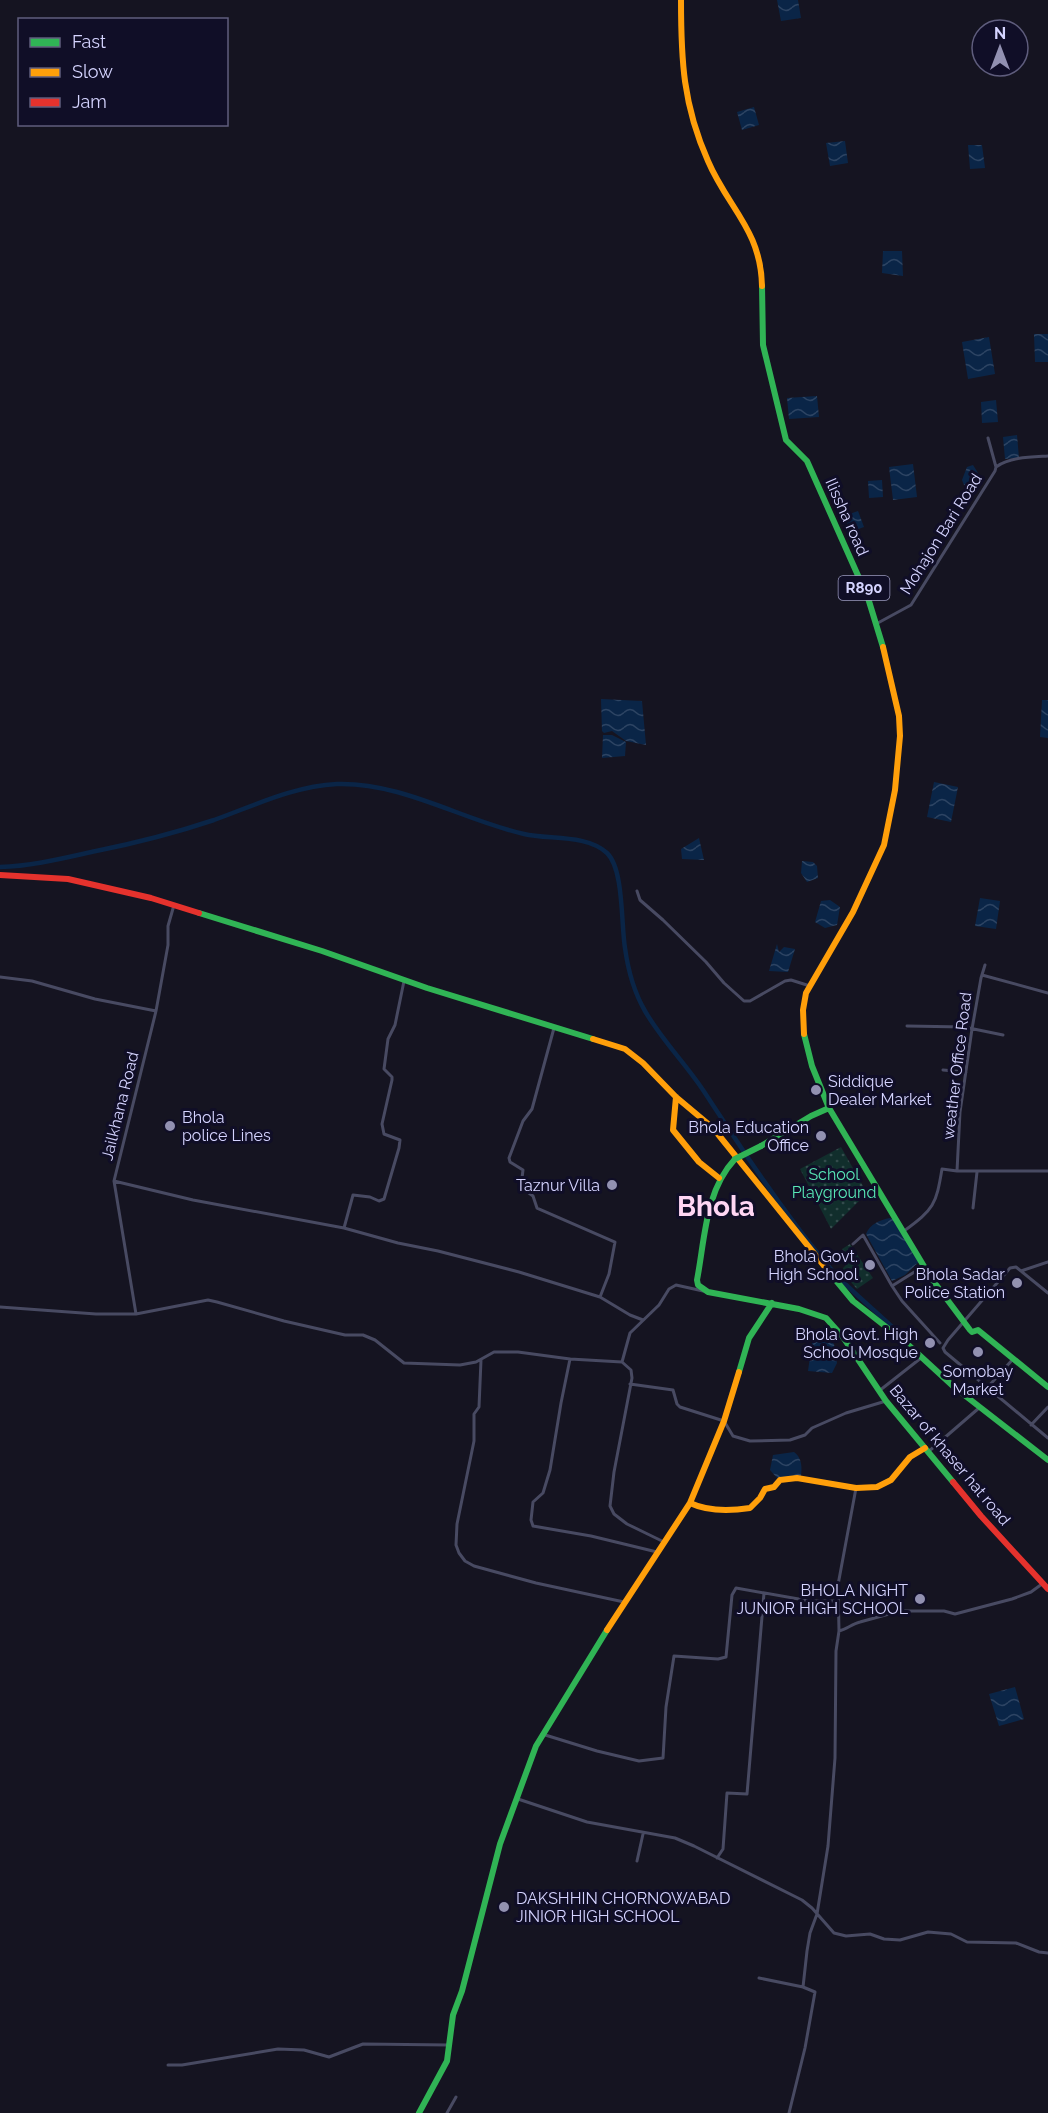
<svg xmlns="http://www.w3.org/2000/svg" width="1048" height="2113" font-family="Raleway,sans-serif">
	<defs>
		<pattern id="park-dots" width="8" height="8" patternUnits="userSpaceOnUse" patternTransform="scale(1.5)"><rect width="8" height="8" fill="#112e2c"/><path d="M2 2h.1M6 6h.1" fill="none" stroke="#334b4c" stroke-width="1.8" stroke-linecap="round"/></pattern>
		<pattern id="water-waves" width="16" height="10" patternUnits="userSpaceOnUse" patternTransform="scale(1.5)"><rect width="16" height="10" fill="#0a2547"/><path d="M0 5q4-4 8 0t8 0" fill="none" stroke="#2d4463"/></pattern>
	</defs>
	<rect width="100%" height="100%" fill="#151421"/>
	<path fill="url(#park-dots)" d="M841 1147 867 1193 831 1229 800 1169Z
		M850 1244 873 1278 857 1289 844 1274 843 1268 850 1261 845 1255 842 1249Z"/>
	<path fill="url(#water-waves)" d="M777 0H798L801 18 781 21Z
		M754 107 759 125 742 130 737 112Z
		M845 141 848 163 830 166 826 143Z
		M968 145H982L985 168 970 169Z
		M883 251H902L903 276 882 273Z
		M1034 334H1048V362H1035Z
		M989 337 995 374 968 379 962 342Z
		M817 396 819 417 789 419 787 398Z
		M996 400 998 422 982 423 981 402Z
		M1017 435 1019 458 1005 459 1003 437Z
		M913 464 917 497 893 500 889 467Z
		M973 465 978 473V482C975 487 969 488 964 485L962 480 967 467Z
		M882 480 883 497 869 498 868 481Z
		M858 511 864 527 850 532 844 516Z
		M601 699 642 701 646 745 626 741 612 731 604 733 602 731Z
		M1042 700H1048V738L1040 737Z
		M603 735H612L626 742 625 756 602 758Z
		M934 782 958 787 951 822 927 817Z
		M699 838 704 860 682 859 681 849Z
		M802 861 813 862 817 866 818 878 807 882 801 873Z
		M980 898 1000 901 996 929 975 926Z
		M830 900 840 907 837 925 825 928 815 922 821 901Z
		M777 944 779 952 784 947 795 949 788 972 769 971Z
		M890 1218 896 1220 914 1255 920 1261 905 1275 892 1281 866 1234C870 1224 880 1220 890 1218Z
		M816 1335 823 1339 831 1341 834 1344 837 1363 832 1373 808 1371 813 1336Z
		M794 1452C802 1458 802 1467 801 1476L777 1478 770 1470 773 1455Z
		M1015 1687 1024 1719 999 1726 989 1694Z"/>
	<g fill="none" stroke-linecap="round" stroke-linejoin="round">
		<path stroke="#0a2547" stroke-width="4.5" d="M0 867C33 866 64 858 96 851 136 843 175 833 214 820 253 806 294 786 337 784 402 782 462 820 524 834 549 840 586 834 607 853 624 869 621 925 625 948 628 970 634 992 645 1011 661 1039 685 1063 703 1090 740 1146 777 1203 819 1255 844 1287 877 1311 906 1340"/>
		<path stroke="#484a62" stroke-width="3" d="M996 467C1010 457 1031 457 1048 456
			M876 624 911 605 995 471 996 467 988 438
			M637 891 640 900 663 920 706 962 724 983 744 1001H750L785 981 791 980 810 986
			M982 975 1048 993
			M0 977 32 981 95 999 156 1011
			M907 1026 964 1027 1003 1035
			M554 1028 532 1109 523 1121 509 1158 510 1162 523 1170 522 1178 526 1191 533 1196 537 1208 615 1242 609 1274 600 1297
			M943 1070 966 1072
			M957 1171 960 1112 972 1029 981 978 985 965
			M114 1181 193 1200 344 1228 398 1243 438 1251 519 1272 600 1297 630 1315 643 1320
			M973 1208 977 1172
			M344 1228 353 1195 370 1197 379 1201 384 1199 399 1148 400 1140 384 1134 382 1124 392 1080V1077L384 1069 388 1039 395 1025 404 981
			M904 1231C934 1209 936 1205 942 1169L957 1171H1048
			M853 1244 863 1235 892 1286 924 1266
			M1021 1271 1048 1262
			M892 1286 902 1301 940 1343
			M1048 1293 1016 1267 1010 1268 948 1340 943 1348 945 1352 1048 1438
			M0 1307 96 1314H136L208 1300 217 1302 284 1321 345 1335H363L375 1340 404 1363 460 1365 476 1362 494 1352H518L570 1359 622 1362 630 1333 659 1305 669 1289 676 1285 703 1291
			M136 1314 114 1181 156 1011 168 945V926L174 905
			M570 1359 561 1403 550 1470 543 1493 533 1502 531 1520 533 1526 591 1536 657 1552
			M481 1360 479 1407 474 1414V1441L457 1524 456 1545 459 1553 465 1561 474 1566 536 1583 624 1602
			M622 1362 631 1370 632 1378 614 1472 610 1506 614 1514 627 1524 664 1542
			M630 1384 673 1390 677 1404 680 1407 724 1421 733 1436 750 1441 790 1440 805 1435 812 1428 846 1413 886 1401
			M987 1388 1013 1359
			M879 1391 921 1358
			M1031 1425 1048 1407
			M928 1452 979 1408
			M839 1631C847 1629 852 1624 860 1622L900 1611H944L955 1614 1012 1599 1031 1592 1042 1584
			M542 1734 597 1751 639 1761 663 1758 666 1707 674 1656 718 1659 726 1657 732 1595 736 1588 810 1601H837
			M518 1799 587 1822 675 1838 694 1846 802 1900 812 1908 834 1933 846 1936 870 1934 884 1939 900 1940 928 1932 951 1934 967 1942 1016 1943 1039 1952 1048 1953
			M717 1858 723 1849 727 1793 747 1794 764 1593
			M637 1861 643 1834
			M759 1978 803 1987
			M168 2065H182L278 2049 304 2050 329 2057 363 2044 449 2045
			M447 2113 456 2097
			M789 2113 805 2048 815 1992 803 1987 807 1951 810 1933 817 1914 828 1846 835 1758 836 1651 839 1631 838 1585 856 1488"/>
		<path stroke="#30b455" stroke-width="6" d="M762 286 763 345 786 440 807 461 868 598 883 647
			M199 913 322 951 427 988 593 1039
			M829 1108 931 1278 970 1330 972 1332 978 1330 1048 1387
			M761 1146 811 1116 829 1108 812 1066 804 1034
			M735 1159C705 1191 705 1239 697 1280L698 1285 708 1292 799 1309 826 1318 843 1337 886 1401 953 1482
			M829 1272 853 1301 904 1341 954 1387 1048 1460
			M739 1372 749 1338 772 1303
			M419 2113 447 2061 453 2015 462 1991 500 1844 536 1746 607 1630"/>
		<path stroke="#ff9f0a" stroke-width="6" d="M681 0C681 60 683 105 708 161 728 208 761 230 762 286
			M804 1034 803 1010 806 993 853 912 884 845 895 790 900 736 899 716 883 647
			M593 1039 625 1049 643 1063 676 1097 713 1128 829 1272
			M676 1097 673 1130 699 1162 719 1178
			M690 1503C709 1512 730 1511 750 1508L760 1498 765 1489 774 1487 780 1480 797 1478 856 1488 877 1487 891 1480 910 1457 925 1448
			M607 1630 690 1503 724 1421 739 1372"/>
		<path stroke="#e5322d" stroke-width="6" d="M0 875 68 879 151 898 199 913
			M953 1482 981 1516 1048 1589"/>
		<path stroke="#30b455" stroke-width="6" d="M735 1159 761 1146"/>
	</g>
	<g fill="#9291b1" stroke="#100e27" stroke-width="2">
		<circle cx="816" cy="1090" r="6"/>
		<circle cx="170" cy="1126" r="6"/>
		<circle cx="821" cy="1136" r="6"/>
		<circle cx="612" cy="1185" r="6"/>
		<circle cx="870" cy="1265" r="6"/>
		<circle cx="1017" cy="1283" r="6"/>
		<circle cx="930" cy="1343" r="6"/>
		<circle cx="978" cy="1352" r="6"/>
		<circle cx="920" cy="1599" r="6"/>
		<circle cx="504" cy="1907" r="6"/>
	</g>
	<g text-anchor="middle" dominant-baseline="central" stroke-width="6" stroke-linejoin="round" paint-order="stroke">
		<rect fill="#100e27" stroke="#9a99be" stroke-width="1.5" x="838.5" y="576" width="51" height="24" rx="4.5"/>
		<g font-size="15" font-weight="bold" fill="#d5d4ff">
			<text x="864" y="588">R890</text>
		</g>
		<g font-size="16" fill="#d5d4ff" stroke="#100e27">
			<text transform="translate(847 517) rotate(66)">Ilissha road</text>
			<text transform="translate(941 534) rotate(-58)">Mohajon Bari Road</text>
			<text transform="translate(957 1066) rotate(-83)">weather Office Road</text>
			<text transform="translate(120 1106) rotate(-76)">Jailkhana Road</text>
			<text transform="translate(950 1455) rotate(50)">Bazar of khaser hat road</text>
		</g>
		<g font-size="16" fill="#d5d4ff" stroke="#100e27" text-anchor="end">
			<text x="828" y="1081" text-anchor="start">Siddique<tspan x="828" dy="18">Dealer Market</tspan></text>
			<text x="182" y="1117" text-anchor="start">Bhola<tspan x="182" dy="18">police Lines</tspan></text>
			<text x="809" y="1127">Bhola Education<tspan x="809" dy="18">Office</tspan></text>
			<text x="600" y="1185">Taznur Villa</text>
			<text x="858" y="1256">Bhola Govt.<tspan x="858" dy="18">High School</tspan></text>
			<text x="1005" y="1274">Bhola Sadar<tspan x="1005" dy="18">Police Station</tspan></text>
			<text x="918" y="1334">Bhola Govt. High<tspan x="918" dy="18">School Mosque</tspan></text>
			<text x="978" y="1371" text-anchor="middle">Somobay<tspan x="978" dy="18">Market</tspan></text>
			<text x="908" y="1590">BHOLA NIGHT<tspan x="908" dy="18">JUNIOR HIGH SCHOOL</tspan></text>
			<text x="516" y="1898" text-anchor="start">DAKSHHIN CHORNOWABAD<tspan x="516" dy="18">JINIOR HIGH SCHOOL</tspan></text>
		</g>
		<g font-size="16" fill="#58e7b6" stroke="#100e27">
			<text x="834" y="1174">School<tspan x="834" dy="18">Playground</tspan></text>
		</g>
		<g font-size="28" font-weight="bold" fill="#ffd6f4" stroke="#100e27">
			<text x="716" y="1206">Bhola</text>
		</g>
	</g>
	<rect x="18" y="18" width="210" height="108" fill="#100e27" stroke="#5f5d7d" stroke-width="1.5"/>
	<rect x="30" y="38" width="30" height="9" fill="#30b455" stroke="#5f5d7d" stroke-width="1.5"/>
	<text x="72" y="48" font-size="18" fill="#d5d4ff">Fast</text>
	<rect x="30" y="68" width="30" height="9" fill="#ff9f0a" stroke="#5f5d7d" stroke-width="1.5"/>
	<text x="72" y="78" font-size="18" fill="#d5d4ff">Slow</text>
	<rect x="30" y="98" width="30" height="9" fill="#e5322d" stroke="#5f5d7d" stroke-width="1.5"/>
	<text x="72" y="108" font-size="18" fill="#d5d4ff">Jam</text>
	<g transform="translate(1000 48)"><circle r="28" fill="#100e27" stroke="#5f5d7d" stroke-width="1.5"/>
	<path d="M0-4.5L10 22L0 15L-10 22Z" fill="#9291b1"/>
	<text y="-9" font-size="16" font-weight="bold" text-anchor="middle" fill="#d5d4ff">N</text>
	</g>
</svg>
